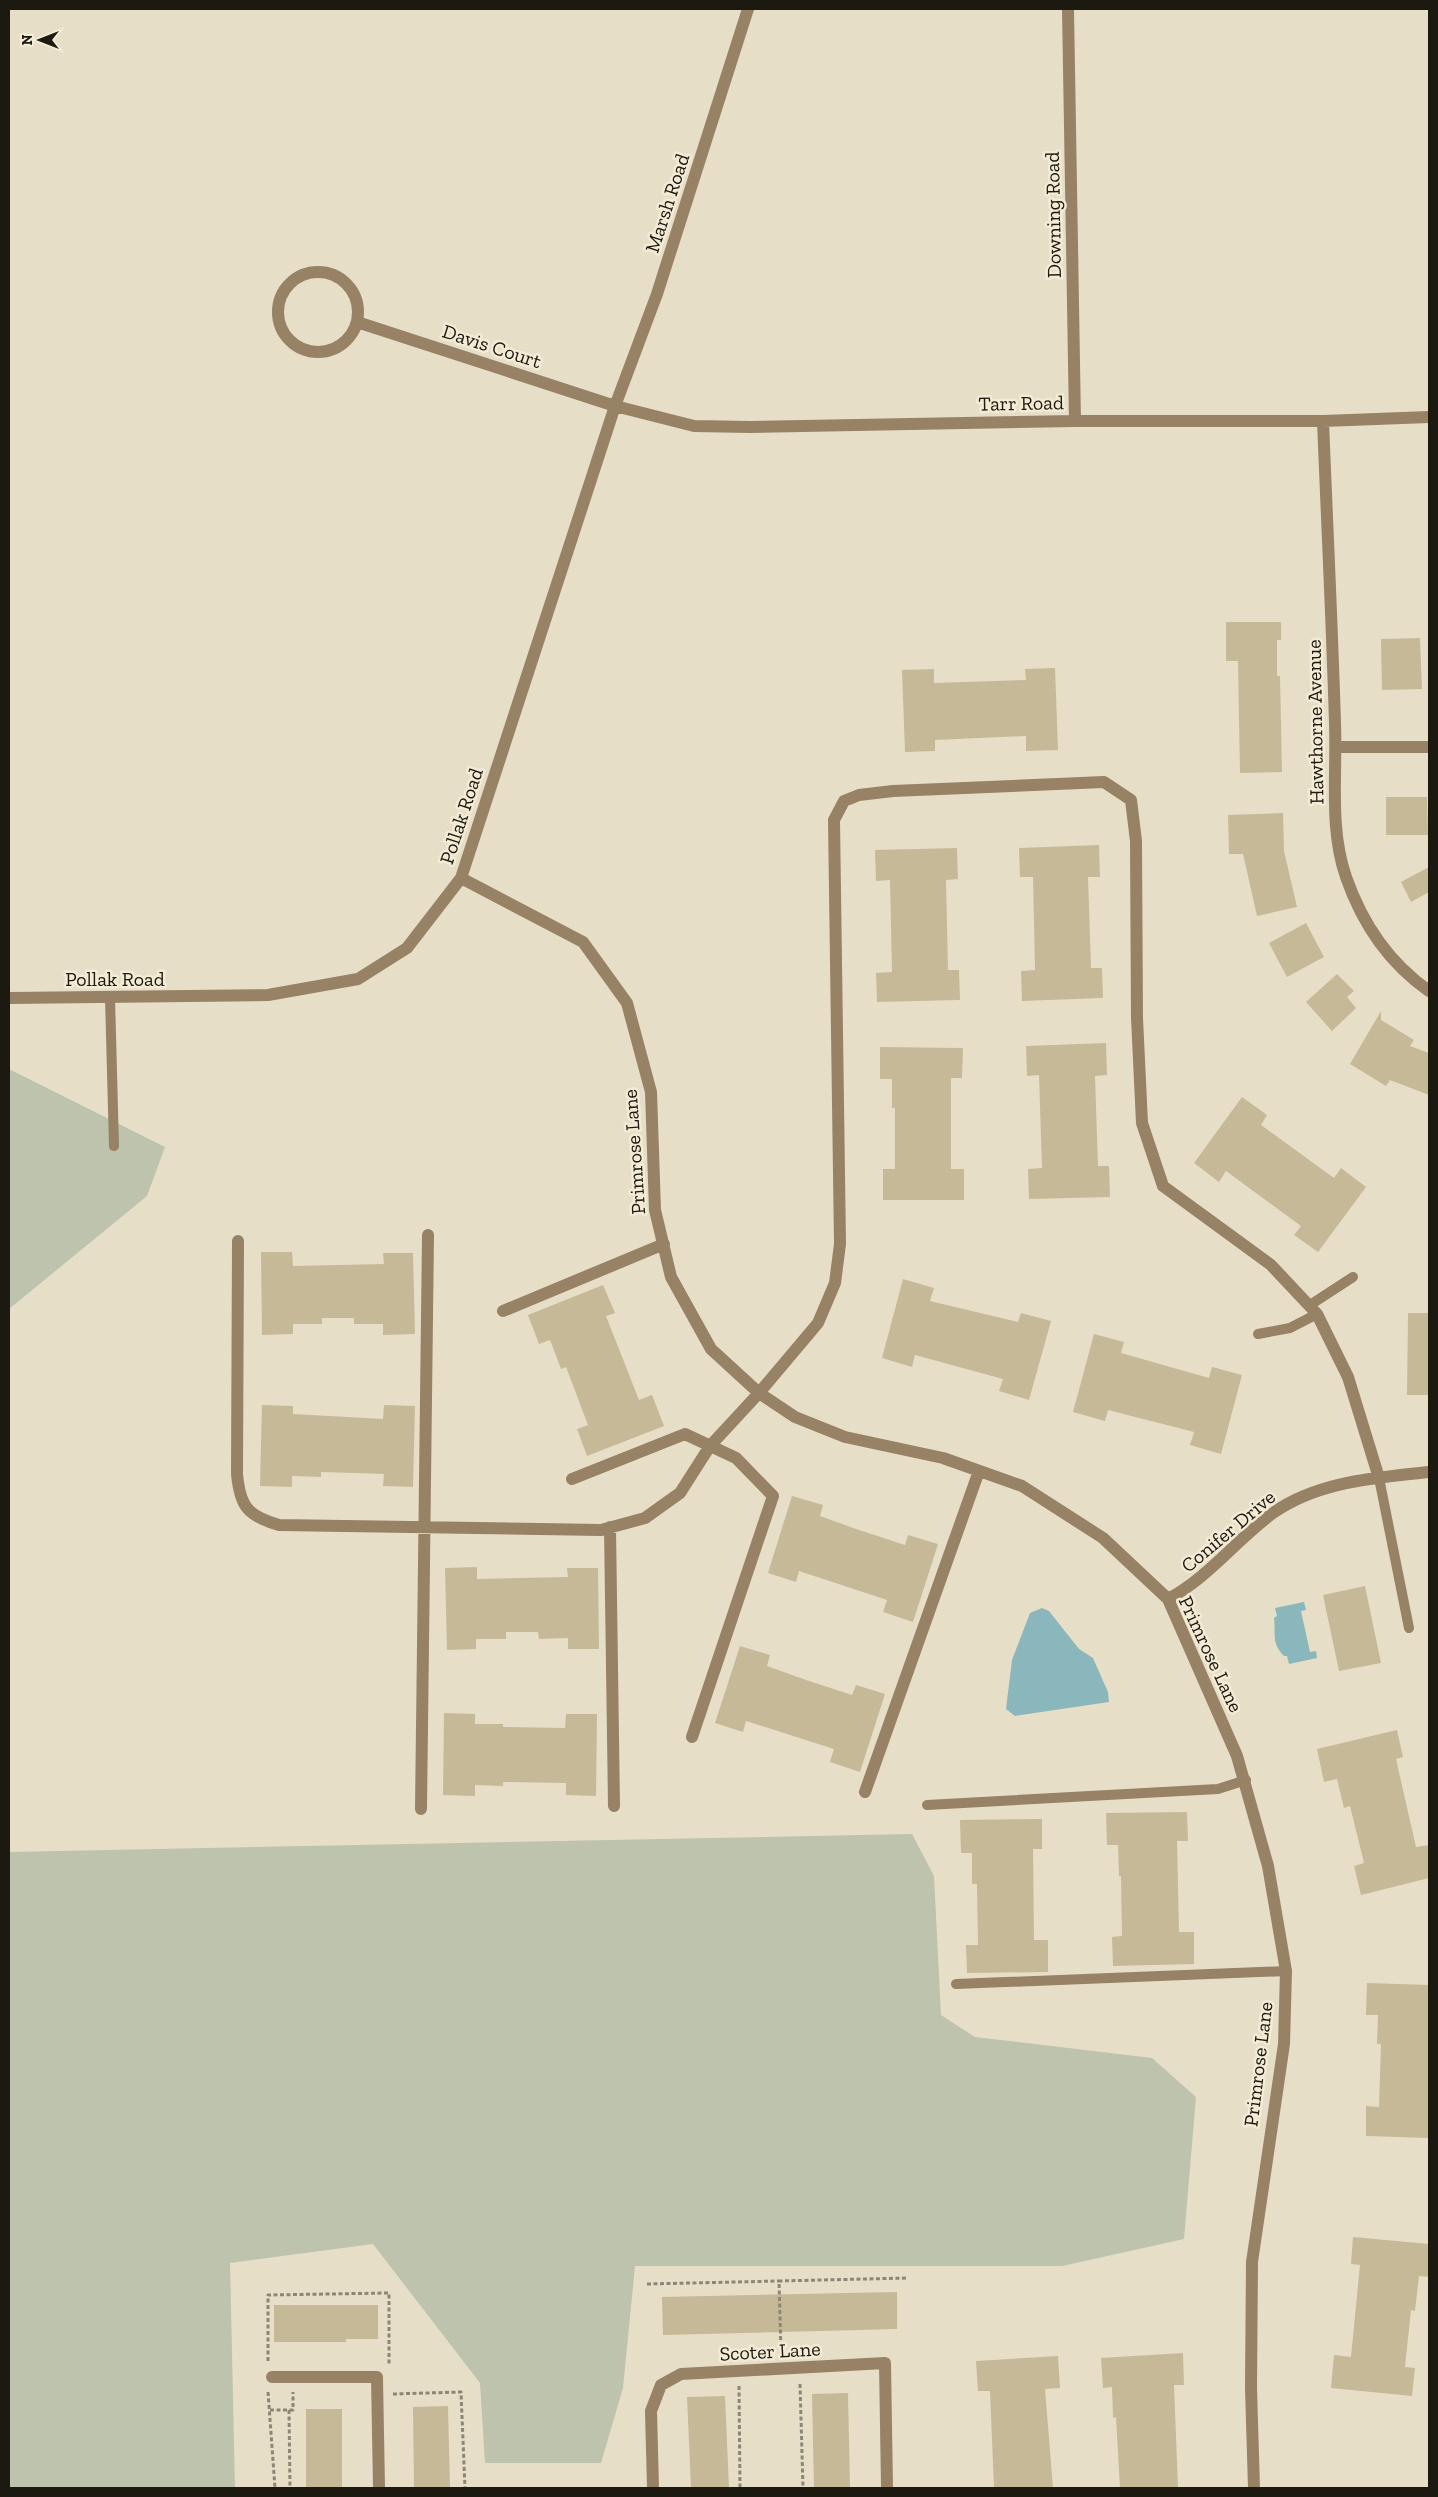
<svg xmlns="http://www.w3.org/2000/svg" width="1438" height="2497" font-family="'Zilla Slab',serif">
	<rect width="100%" height="100%" fill="#e7dec8"/>
	<path fill="#bdc3ad" d="M9 1069 165 1147 147 1196 9 1309Z
		M912 1834 934 1876 941 2015 975 2037 1152 2058 1196 2097 1184 2239 1062 2266H635L623 2388 601 2463H485L480 2383 373 2244 230 2263 235 2488H9V1852Z"/>
	<path fill="#8ab7bb" d="M1304 1602 1306 1610 1301 1611 1310 1652 1316 1651 1317 1658 1289 1664 1287 1656H1284C1271 1643 1276 1633 1274 1618L1277 1616 1275 1608Z
		M1042 1608 1049 1611 1079 1649 1093 1658 1108 1692 1109 1702 1015 1716 1006 1709 1012 1660 1030 1613Z"/>
	<path fill="#c6b997" d="M1226 622H1281V640H1277V676H1280L1282 772 1240 773 1238 661H1226Z
		M1420 638 1422 689 1382 690 1381 639Z
		M1055 668 1058 750 1026 751V736L935 740V751L905 752 902 670 934 669V683L1026 680 1025 669Z
		M1386 797H1427L1428 835H1386Z
		M1283 813 1284 851 1297 907 1257 916 1243 854H1229L1228 815Z
		M1099 845 1100 877H1088L1091 968H1102L1103 998 1022 1001 1021 971 1035 970 1033 877H1020L1019 848Z
		M957 848 958 879 946 880 948 970H959L960 1000 877 1002 876 973 892 972 890 880 876 881 875 850Z
		M1429 867V892L1411 902 1401 882Z
		M1306 923 1324 957 1287 977 1269 943Z
		M1337 974 1354 991 1347 997 1356 1008 1332 1031 1306 1002Z
		M1381 1011V1020L1414 1040 1410 1046 1429 1053V1095L1390 1080 1386 1086 1350 1064Z
		M1106 1043 1107 1075 1095 1076 1098 1166H1109L1110 1197 1029 1199 1028 1169 1042 1168 1039 1075 1027 1076 1026 1046Z
		M880 1047 963 1048 962 1078H951V1169H964V1200H883V1169H895V1108H892V1079H880Z
		M1242 1097 1267 1115 1261 1125 1334 1178 1341 1168 1366 1187 1318 1252 1294 1235 1301 1226 1226 1171 1219 1182 1194 1163Z
		M261 1252H292L293 1266 384 1264 383 1253H413L415 1334 383 1335V1324H354V1318H322V1324H293V1334L262 1335Z
		M903 1279 934 1288 930 1301 1018 1322 1021 1313 1051 1321 1029 1400 999 1391 1003 1379 915 1355 912 1367 882 1358Z
		M603 1285 615 1313 606 1316 639 1400 652 1395 664 1426 587 1456 577 1429 588 1425 566 1367 561 1369 550 1340 539 1344 528 1315Z
		M1408 1313H1429V1395H1407Z
		M1094 1334 1124 1342 1121 1353 1209 1378 1212 1367 1242 1375 1221 1454 1190 1445 1194 1432 1108 1410 1105 1421 1073 1412Z
		M262 1405 293 1406V1414L383 1419 384 1405 415 1406 413 1487 383 1486 384 1474 321 1472V1477L292 1476V1487L260 1486Z
		M792 1496 823 1505 820 1516 859 1530 905 1545 908 1535 938 1544 913 1622 883 1612 887 1600 799 1571 796 1582 768 1573Z
		M477 1567V1579L568 1577 567 1568H598L599 1649H568V1638L539 1639 538 1632H506V1639H476V1649L447 1650 445 1568Z
		M1365 1586 1381 1663 1339 1671 1323 1595Z
		M740 1646 770 1655 767 1666 806 1680 852 1695 856 1685 885 1694 860 1772 830 1762 834 1749 746 1721 743 1732 715 1723Z
		M444 1713 475 1714V1724H503V1727L565 1728 566 1714H597L596 1796 566 1795V1783L503 1782V1786L475 1785V1796L443 1795Z
		M1397 1730 1403 1757 1396 1759 1416 1847 1429 1845V1878L1361 1895 1354 1866 1364 1863 1350 1806 1344 1808 1337 1779 1324 1782 1317 1749Z
		M1187 1812 1188 1841H1177L1179 1932H1194V1964L1113 1966 1112 1937 1122 1936 1121 1876H1119L1118 1845H1107L1106 1813Z
		M1042 1819V1849H1033L1034 1940H1048V1972L967 1973 966 1945H978L977 1884H972V1853H961L960 1820Z
		M1367 1983 1429 1985V2138L1366 2136V2106L1379 2107 1381 2044H1377L1378 2015H1366Z
		M1353 2237 1429 2244V2277L1419 2276 1415 2311 1411 2310 1405 2367 1415 2368 1412 2396 1331 2388 1334 2355 1351 2357 1360 2265 1351 2264Z
		M897 2292V2329L663 2335 662 2297Z
		M274 2305H378V2339H346V2342H274Z
		M1183 2353 1184 2385H1174L1178 2488H1120L1116 2417 1113 2418 1112 2387 1103 2388 1101 2358Z
		M1058 2356 1060 2388 1045 2389 1053 2488H994L990 2391H978L976 2361Z
		M848 2393 850 2488H814L812 2394Z
		M725 2396 729 2488H691L687 2397Z
		M448 2406 450 2488H414L413 2407Z
		M306 2409H342V2488H306Z"/>
	<g fill="none" stroke-linecap="round" stroke-linejoin="round">
		<path stroke="#8c8676" stroke-width="3" stroke-dasharray="4 2.5" stroke-linecap="butt" d="M647 2284 779 2281
			M781 2353 779 2281 908 2278
			M268 2361V2295L389 2293V2365
			M800 2384 803 2488
			M739 2386 740 2488
			M268 2392 275 2488
			M393 2394 461 2392 465 2488
			M270 2410H293V2392
			M289 2410 290 2488"/>
		<path stroke="#978265" stroke-width="10" d="M110 998 114 1146
			M1310 1305 1353 1277
			M1258 1334 1290 1328 1317 1314
			M1379 1478 1409 1628
			M927 1805 1218 1789 1246 1780
			M956 1984 1286 1971"/>
		<path stroke="#978265" stroke-width="12" d="M1068 9 1075 421
			M278 312a40 40 0 1 1 80 0a40 40 0 1 1-80 0Z
			M357 322 615 406 694 426 750 427 1075 421H1323L1429 417
			M1323 421C1327 522 1332 623 1335 723 1337 775 1329 828 1346 877 1362 923 1389 963 1429 991
			M1336 747H1429
			M461 878 583 942 627 1003 651 1092 655 1210 671 1277 711 1349 759 1393 795 1417 845 1437 943 1458 1022 1486 1103 1538 1168 1599 1237 1756 1268 1866 1286 1971 1284 2044 1252 2262 1251 2388 1254 2488
			M9 998 268 995 358 979 407 948 461 878 615 406 657 294 748 9
			M238 1241 237 1474C240 1507 248 1516 279 1525L601 1530 645 1518 680 1493 710 1446 759 1393 818 1323 835 1283 840 1244 834 820 844 801 859 795 893 791 1104 782 1131 800 1136 841 1137 1018 1142 1123 1163 1186 1271 1265 1317 1314 1348 1377 1379 1478
			M503 1311 664 1244
			M572 1479 685 1434 736 1458 773 1496 692 1737
			M610 1527 614 1806
			M1168 1599C1208 1578 1236 1540 1273 1513 1318 1481 1376 1478 1429 1472
			M865 1792 979 1471
			M421 1809 428 1235
			M272 2377H377L379 2488
			M653 2488 651 2411 661 2385 681 2374 885 2363 887 2488"/>
	</g>
	<g text-anchor="middle" dominant-baseline="central" stroke-width="5" stroke-linejoin="round" paint-order="stroke">
		<g font-size="20" fill="#1c1911" stroke="#f4ebd5">
			<text transform="translate(667 203) rotate(-72)">Marsh Road</text>
			<text transform="translate(1053 215) rotate(-91)">Downing Road</text>
			<text transform="translate(492 346) rotate(18)">Davis Court</text>
			<text transform="translate(1021 403) rotate(-1)">Tarr Road</text>
			<text transform="translate(1315 722) rotate(-91)">Hawthorne Avenue</text>
			<text transform="translate(461 816) rotate(-72)">Pollak Road</text>
			<text x="115" y="979">Pollak Road</text>
			<text transform="translate(634 1152) rotate(-94)">Primrose Lane</text>
			<text transform="translate(1228 1531) rotate(-40)">Conifer Drive</text>
			<text transform="translate(1211 1654) rotate(65)">Primrose Lane</text>
			<text transform="translate(1258 2064) rotate(-83)">Primrose Lane</text>
			<text transform="translate(770 2351) rotate(-3)">Scoter Lane</text>
		</g>
	</g>
	<rect width="1438" height="2497" fill="none" stroke="#1c1911" stroke-width="20"/>
	<g transform="translate(40 40) rotate(270)" stroke="#f4ebd5" stroke-width="4" paint-order="stroke">
	<path d="M0-4L9 19L0 12L-9 19Z" fill="#1c1911"/>
	<text y="-8" font-size="14" font-weight="bold" text-anchor="middle" fill="#1c1911">N</text>
	</g>
</svg>
